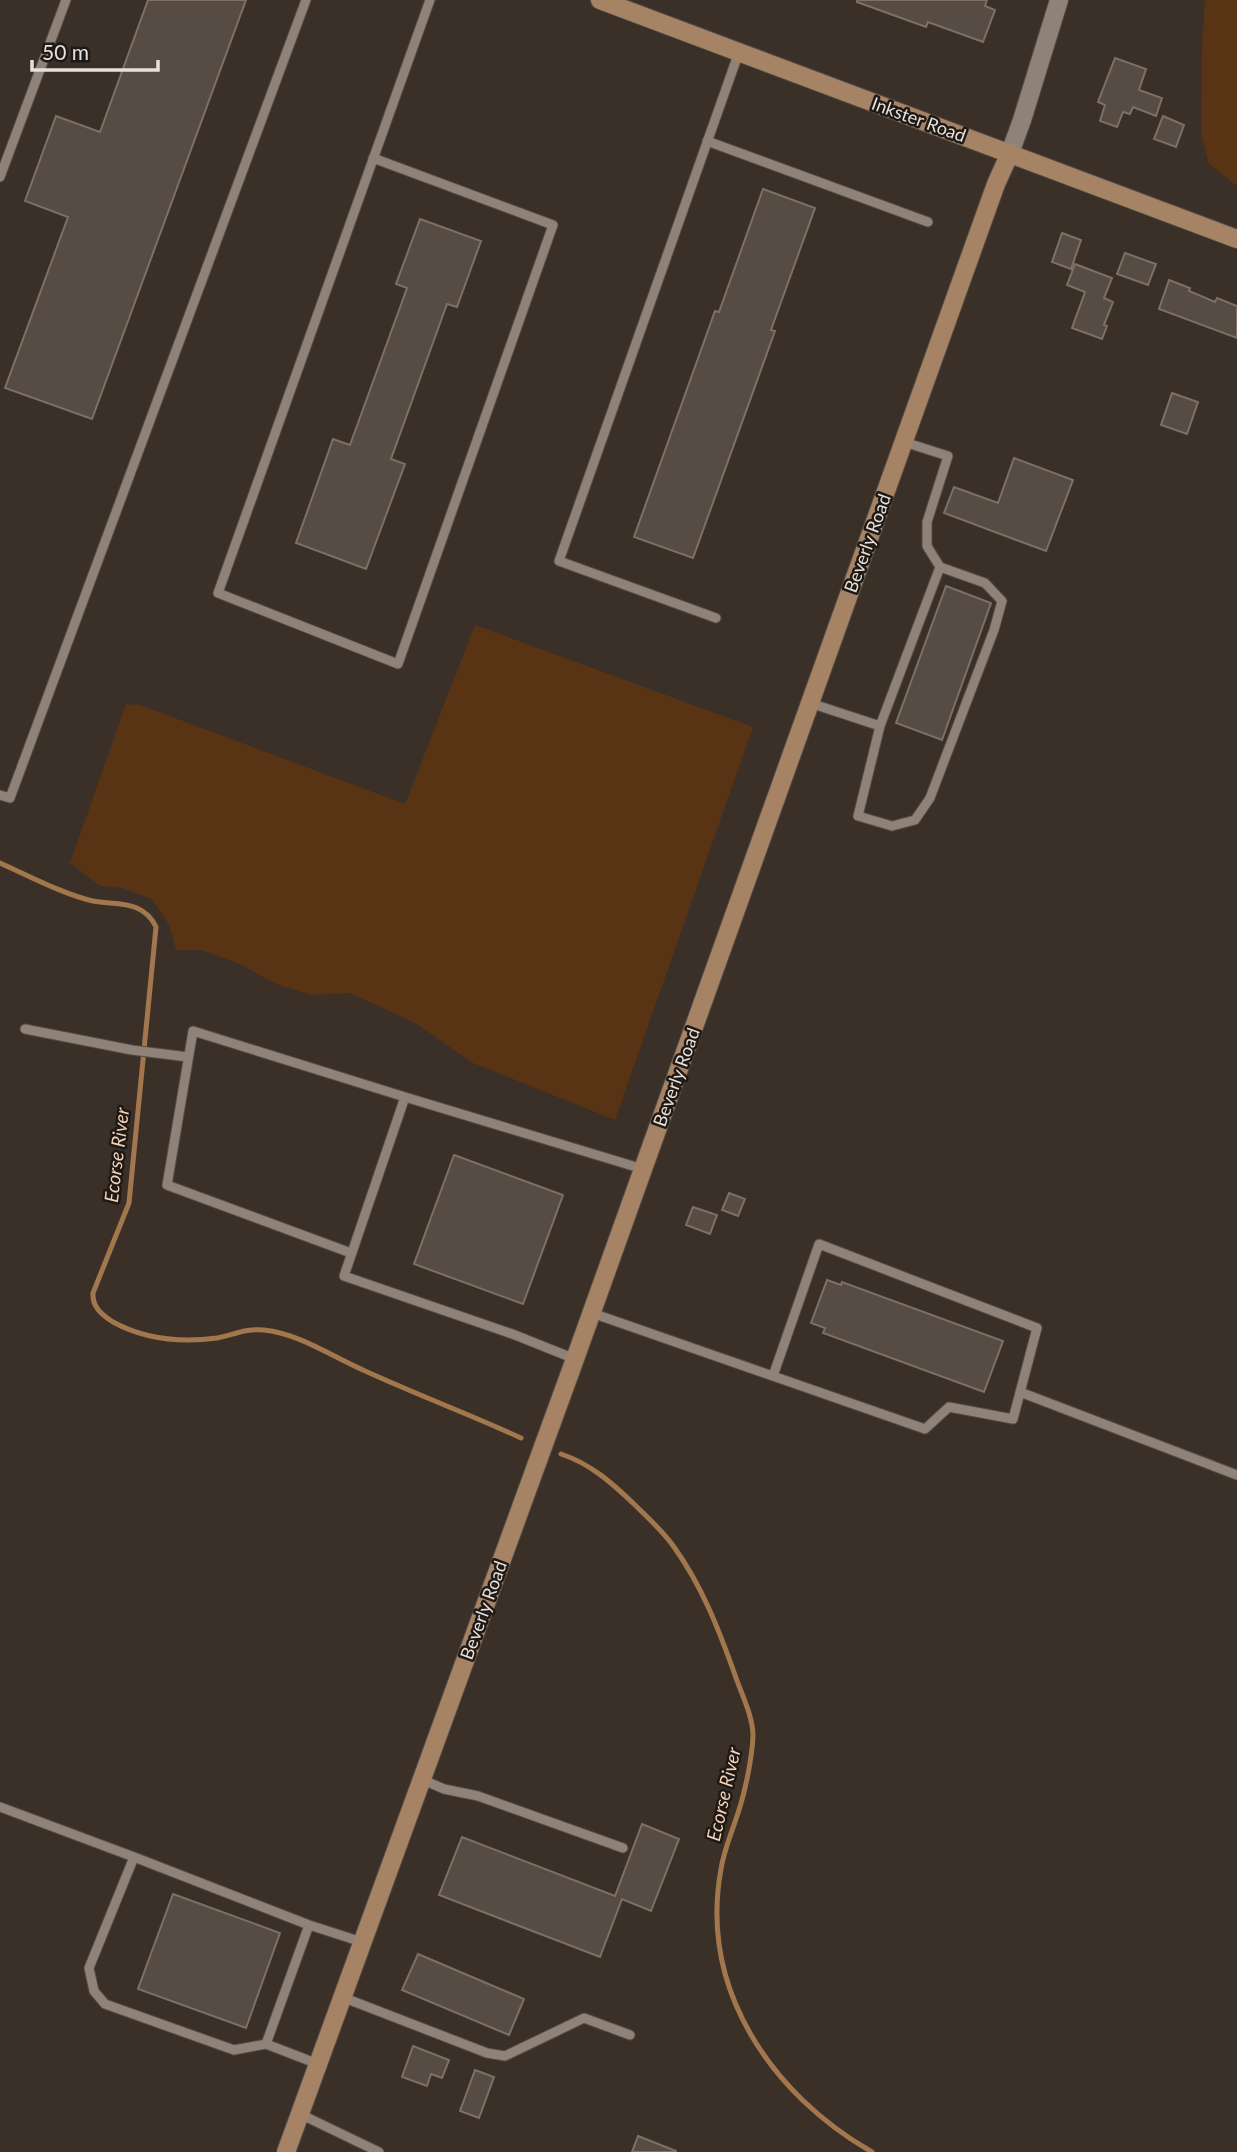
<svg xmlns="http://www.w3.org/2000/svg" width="1237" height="2152" font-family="Lato,sans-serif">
	<rect width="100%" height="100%" fill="#3a3028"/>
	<path fill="#583314" d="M1205 0H1237V186L1209 164 1201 134 1202 44Z
		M475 625 753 727 615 1120 473 1063 415 1023 350 993 310 995 276 984 240 964 200 950H176L169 925 152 899 122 888 100 886 70 863 126 704 140 705 405 804Z"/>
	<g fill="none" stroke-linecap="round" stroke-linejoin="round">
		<path stroke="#a2774d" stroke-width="5" d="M0 863C27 875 65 895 93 901 108 904 123 902 137 908 146 912 152 918 156 927L129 1203 93 1293C92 1307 102 1315 113 1322 146 1340 180 1343 217 1338 233 1335 247 1328 264 1330 300 1334 331 1356 363 1370 415 1394 469 1414 521 1438
			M561 1454C591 1464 612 1483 634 1504 648 1518 663 1531 674 1547 702 1586 719 1630 735 1675 741 1693 753 1716 753 1736 752 1759 745 1792 738 1813 732 1832 724 1850 721 1869 699 1989 771 2094 872 2152"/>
	</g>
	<path fill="#574c43" stroke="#7c7067" stroke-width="2" d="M148 0H246L92 419 5 388 68 217 25 201 56 116 100 132Z
		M857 0H987L985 6 995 10 983 42 928 22 926 27 857 2Z
		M1115 58 1146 69 1139 90 1162 98 1156 116 1133 107 1130 114 1123 112 1117 127 1100 121 1105 105 1098 102Z
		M1163 116 1184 125 1176 147 1154 139Z
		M763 189 815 208 771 330 775 331 693 558 634 537 715 311 719 312Z
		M420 219 481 241 457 307 447 304 391 459 405 464 366 569 296 543 333 439 350 445 407 288 396 284Z
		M1062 233 1081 240 1071 269 1052 262Z
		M1125 253 1156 264 1148 285 1117 274Z
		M1075 264 1112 278 1104 298 1113 302 1104 325 1107 326 1102 339 1072 328 1085 292 1067 285Z
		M1169 280 1190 288 1189 291 1215 302 1217 298 1237 306V338L1159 309Z
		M1172 393 1198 402 1187 434 1161 425Z
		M1014 458 1073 480 1046 551 944 513 954 487 998 503Z
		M946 586 991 603 942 740 896 723Z
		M454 1155 563 1195 523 1304 414 1264Z
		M729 1193 745 1199 738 1216 722 1210Z
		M693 1207 717 1215 710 1234 686 1225Z
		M827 1280 841 1285 842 1282 1003 1341 984 1392 823 1333 825 1328 811 1323Z
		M642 1824 679 1839 651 1911 622 1899 600 1957 439 1895 462 1837 615 1896Z
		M173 1894 280 1933 246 2028 138 1989Z
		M418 1954 524 1999 509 2035 402 1990Z
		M413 2046 449 2060 442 2078 431 2074 427 2086 402 2077Z
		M475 2070 494 2077 479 2118 460 2111Z
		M638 2136 676 2151V2152H632Z"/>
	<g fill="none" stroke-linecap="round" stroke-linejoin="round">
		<g stroke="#544c45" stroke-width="11">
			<path id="lane" d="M707 141 928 222
				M373 158 553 225 398 664 218 593 430 0
				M0 177 66 0
				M716 618 559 561 739 52
				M810 703 880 726 858 816 892 826 915 820 930 798 994 630 1002 601 985 583 940 567 927 546V522L948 456 904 442
				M880 726 940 567
				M0 795 10 798 306 0
				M25 1029 132 1050 188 1057
				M405 1097 344 1276 515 1335 575 1359
				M351 1253 167 1185 193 1031 405 1097 643 1169
				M592 1313 925 1429 949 1407 1013 1419 1037 1328 819 1244 773 1376
				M1020 1392 1237 1475
				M421 1779 444 1789 478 1796 623 1848
				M0 1807 134 1857
				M342 1997 487 2053 505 2056 584 2018 630 2035
				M266 2044 234 2050 105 2004 94 1991 89 1968 134 1857 309 1925
				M318 2064 266 2044 309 1925 362 1942
				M300 2114 379 2152"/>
		</g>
		<g stroke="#544c45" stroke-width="20">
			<path id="street" d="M1010 153 1022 120 1059 0"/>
		</g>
		<g stroke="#544c45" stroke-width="20">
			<path id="secondary" d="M600 0 1237 239
				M286 2152 575 1359 996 184 1010 153"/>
		</g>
		<use href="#lane" stroke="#8f8279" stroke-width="9"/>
		<use href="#street" stroke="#8f8279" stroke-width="18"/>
		<use href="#secondary" stroke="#a78365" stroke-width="18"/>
	</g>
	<g text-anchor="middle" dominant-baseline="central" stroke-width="5" stroke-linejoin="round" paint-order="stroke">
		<g font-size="18" fill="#e7e0db" stroke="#1e1915">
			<text transform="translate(919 119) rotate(20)">Inkster Road</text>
			<text transform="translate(867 543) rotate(-70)">Beverly Road</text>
			<text transform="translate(676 1077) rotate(-70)">Beverly Road</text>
			<text transform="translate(483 1610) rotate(-70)">Beverly Road</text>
		</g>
		<g font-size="19" font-style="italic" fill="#f5d1b7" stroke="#1e1915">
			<text transform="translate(116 1155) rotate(-83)">Ecorse River</text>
			<text transform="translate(723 1794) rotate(-77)">Ecorse River</text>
		</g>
	</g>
	<path d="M32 60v10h126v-10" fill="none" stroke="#e7e0db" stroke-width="3.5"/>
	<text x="42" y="60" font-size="21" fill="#e7e0db" stroke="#1e1915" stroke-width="5" paint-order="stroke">50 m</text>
</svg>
